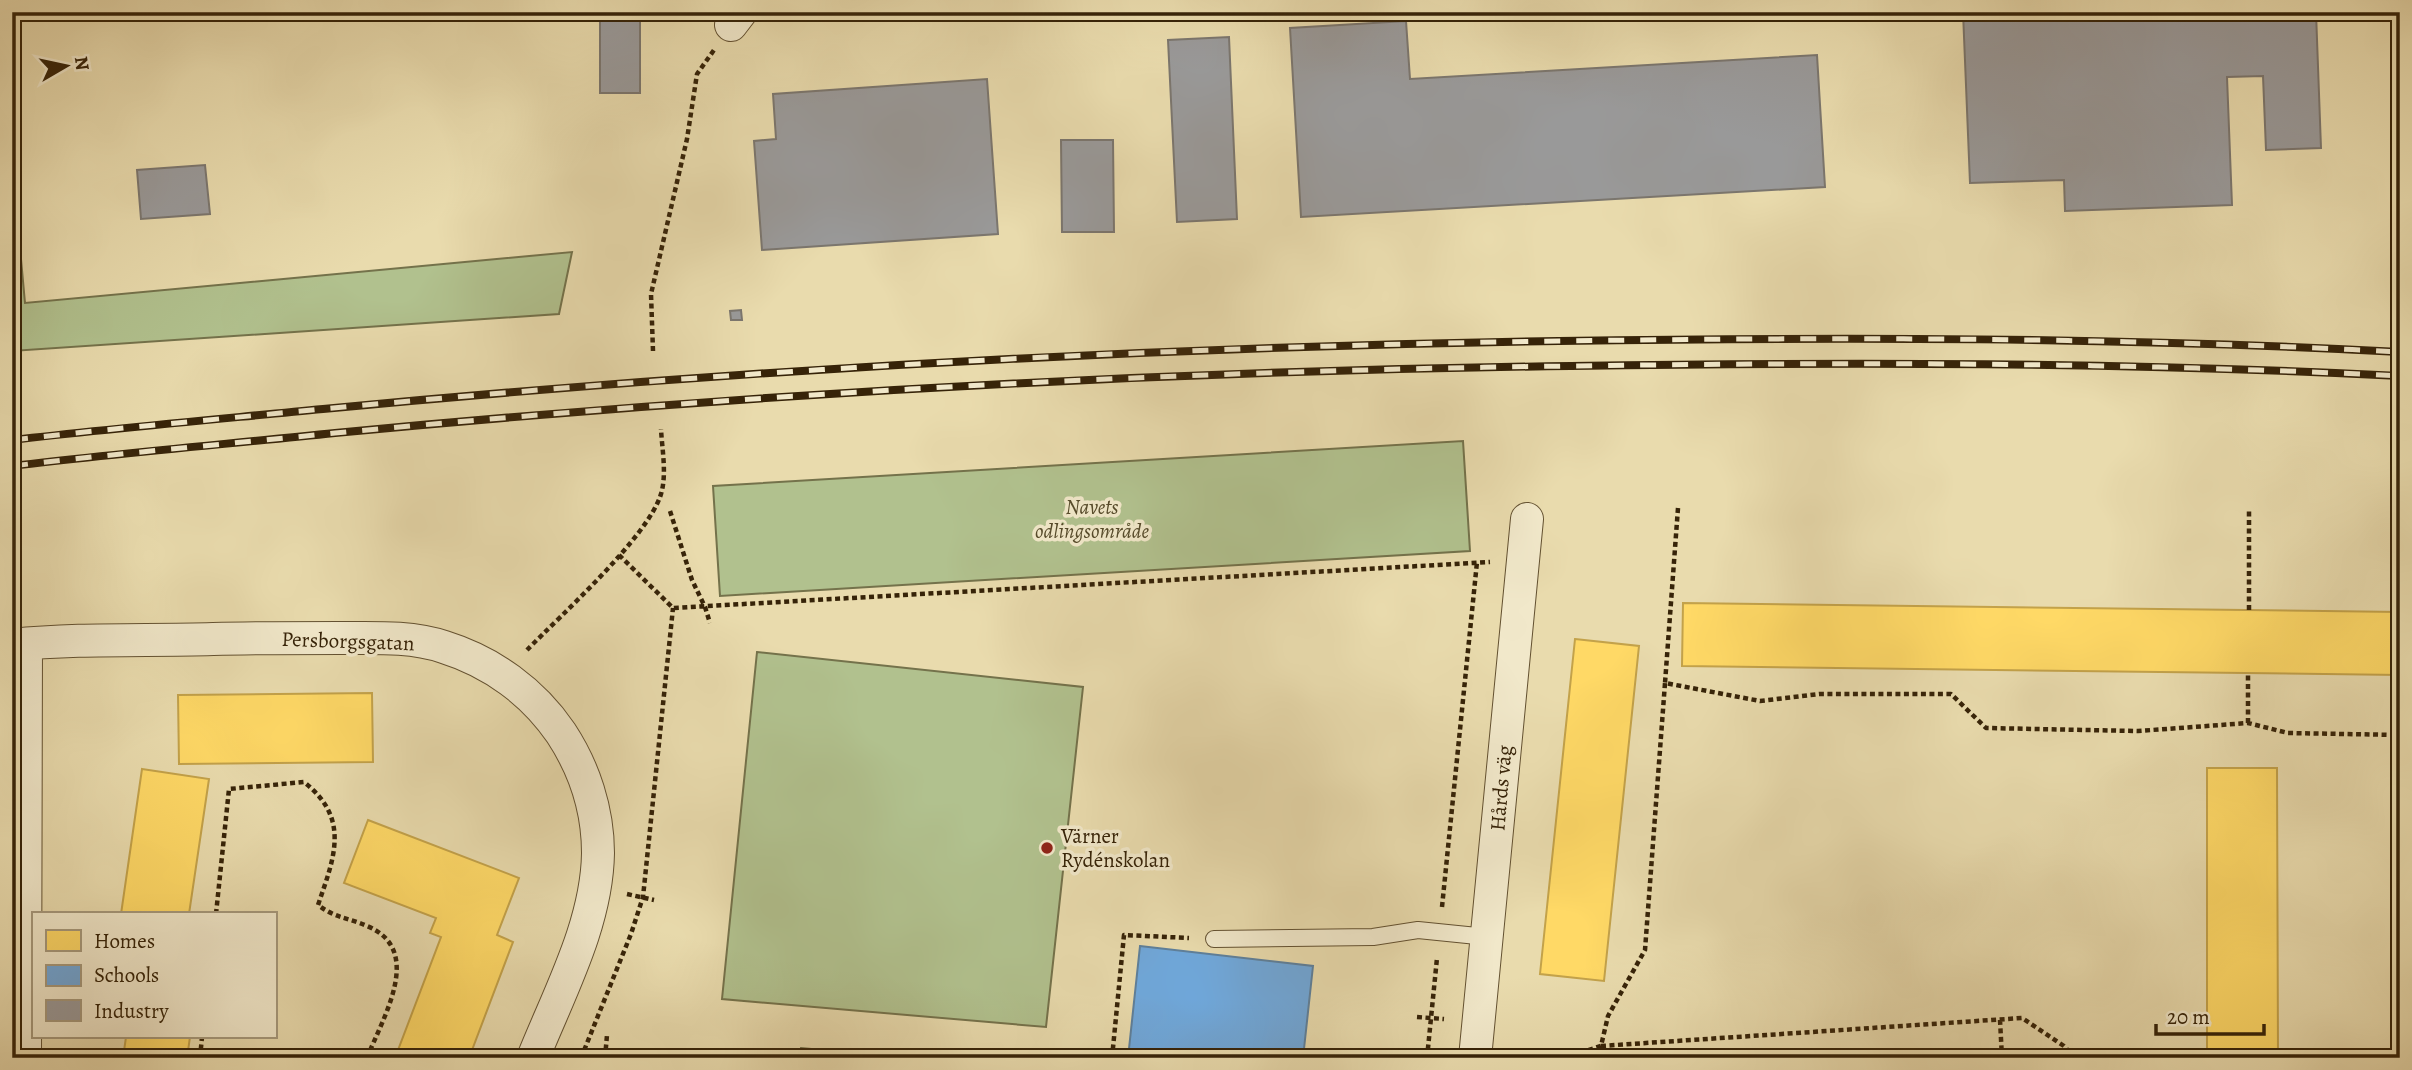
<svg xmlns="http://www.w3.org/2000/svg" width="2412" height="1070" font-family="Alegreya,serif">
	<rect width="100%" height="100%" fill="#e9dbad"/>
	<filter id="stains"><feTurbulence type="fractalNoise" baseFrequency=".00286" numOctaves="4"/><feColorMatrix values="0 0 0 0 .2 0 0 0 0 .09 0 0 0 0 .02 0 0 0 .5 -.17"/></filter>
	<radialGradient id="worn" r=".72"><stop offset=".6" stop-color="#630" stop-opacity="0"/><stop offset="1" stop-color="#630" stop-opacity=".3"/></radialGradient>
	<path fill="#b1c18e" stroke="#74724b" stroke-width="2" d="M12 160 25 303 572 252 559 314 12 351Z
		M1463 441 1470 551 720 596 713 486Z
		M757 652 1083 687 1046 1027 722 999Z
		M801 1048 908 1058H800Z"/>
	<path fill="#ffd966" stroke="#c3a24a" stroke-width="2" d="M1683 603 2400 612V675L1682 666Z
		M1575 639 1639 646 1604 981 1540 974Z
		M372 693 373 762 179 764 178 695Z
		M2207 768H2277L2278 1058H2207Z
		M142 769 209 779 189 914H121Z
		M368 820 519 878 497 935 513 942 469 1058H395L441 937 430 933 436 918 344 883Z
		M126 1037H190L187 1058H123Z
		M1981 1051 1982 1058H1899L1909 1057Z"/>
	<path fill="#6fa8dc" stroke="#5e809c" stroke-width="2" d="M1140 946 1313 966 1303 1058H1128Z"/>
	<path fill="#999" stroke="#7b766e" stroke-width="2" d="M600 12H640V93H600Z
		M1963 12H2316L2321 148 2266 150 2263 76 2227 77 2232 205 2065 211 2064 180 1970 183Z
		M1406 21 1410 79 1817 55 1825 187 1301 217 1290 28Z
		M1229 37 1237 219 1177 222 1168 40Z
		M987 79 998 234 762 250 754 141 776 139 773 94Z
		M1061 140H1113L1114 232H1062Z
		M205 165 210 214 141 219 137 170Z
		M741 310 742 320H731L730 311Z"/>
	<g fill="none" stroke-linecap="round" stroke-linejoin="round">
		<g stroke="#635131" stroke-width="18">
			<path id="service" d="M1214 939 1373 937 1418 930 1487 937"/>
		</g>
		<g stroke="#635131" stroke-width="34">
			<path id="minor" d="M731 25 741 12
				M12 645C78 638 146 641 213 639 255 638 297 638 340 638 374 638 411 636 444 647 492 662 533 692 561 733 584 768 598 810 598 853 597 924 559 993 533 1058
				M25 1058 26 644
				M1475 1058 1527 519"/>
		</g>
		<path stroke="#362308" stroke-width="4.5" stroke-dasharray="5 3.5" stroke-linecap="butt" d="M653 351 651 294 687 139 697 74 714 50
			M1678 508 1665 683 1760 701 1819 694H1951L1986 728 2138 731 2248 723 2288 733 2400 735
			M670 511 692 580 705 607 710 623
			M619 555 673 608 1490 562
			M2249 610V508
			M527 650C561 615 648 537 661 494 667 474 662 449 661 429
			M2248 723V673
			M627 894 654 900
			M1442 907 1477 562
			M216 914 229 789 304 782C351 819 334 858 318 905 337 919 347 917 367 926 425 950 383 1017 367 1058
			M1417 1017 1444 1019
			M2000 1020 2002 1058
			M1601 1046 2022 1018 2064 1046 2075 1058
			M200 1058 202 1037
			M581 1058 631 934 643 897 673 608
			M605 1058 607 1035
			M1112 1058 1124 935 1189 938
			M1427 1058 1437 958
			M1564 1058 1601 1046 1608 1016 1645 950 1665 683"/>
		<use href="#service" stroke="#f1e8ca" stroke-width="16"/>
		<use href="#minor" stroke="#f1e8ca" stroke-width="32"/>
		<g stroke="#362308" stroke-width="8">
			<path id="rail" d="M12 440C116 428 220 419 323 409 734 370 1146 347 1559 341 1839 337 2120 337 2400 352
				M12 466C120 453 228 444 335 433 746 394 1158 371 1571 366 1847 362 2124 362 2400 376"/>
		</g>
		<use href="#rail" stroke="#f1e8ca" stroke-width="5" stroke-dasharray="16" stroke-linecap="butt"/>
	</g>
	<circle fill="#8f2418" stroke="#f1e8ca" stroke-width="2.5" cx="1047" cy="848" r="7"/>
	<g text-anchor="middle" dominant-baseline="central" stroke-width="7" stroke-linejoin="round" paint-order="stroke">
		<g font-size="21" font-style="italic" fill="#554a2a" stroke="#f1e8ca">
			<text x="1092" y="507">Navets<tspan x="1092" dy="24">odlingsområde</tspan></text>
		</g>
		<g font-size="21" fill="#362308" stroke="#f1e8ca">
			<text transform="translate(348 641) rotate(2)">Persborgsgatan</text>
			<text transform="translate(1501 788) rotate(-85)">Hårds väg</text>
		</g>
		<g font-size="21" fill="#362308" stroke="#f1e8ca" text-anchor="start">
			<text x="1061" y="836">Värner<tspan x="1061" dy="24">Rydénskolan</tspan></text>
		</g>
	</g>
	<rect width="2412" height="1070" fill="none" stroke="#e9dbad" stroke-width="42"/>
	<rect x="14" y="14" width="2384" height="1042" fill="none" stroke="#362308" stroke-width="3.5"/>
	<rect x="21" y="21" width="2370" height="1028" fill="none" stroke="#362308" stroke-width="2"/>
	<rect x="32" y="912" width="245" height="126" fill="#f1e8ca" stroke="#a6997c" stroke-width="2"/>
	<rect x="46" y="930" width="35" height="21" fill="#ffd966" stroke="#a6997c" stroke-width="2"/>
	<text x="94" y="948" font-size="21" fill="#362308">Homes</text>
	<rect x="46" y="965" width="35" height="21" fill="#6fa8dc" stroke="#a6997c" stroke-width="2"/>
	<text x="94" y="982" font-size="21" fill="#362308">Schools</text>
	<rect x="46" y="1000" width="35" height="21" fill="#999999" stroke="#a6997c" stroke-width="2"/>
	<text x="94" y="1018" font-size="21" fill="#362308">Industry</text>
	<g transform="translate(66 66) rotate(81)" stroke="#f1e8ca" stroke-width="5" paint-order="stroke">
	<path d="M0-5L12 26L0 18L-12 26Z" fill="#362308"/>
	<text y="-10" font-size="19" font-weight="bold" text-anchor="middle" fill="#362308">N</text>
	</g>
	<path d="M2156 1024v10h108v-10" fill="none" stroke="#362308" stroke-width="3.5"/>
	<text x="2167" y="1024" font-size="21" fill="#362308" stroke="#f1e8ca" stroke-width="5" paint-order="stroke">20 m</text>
	<rect width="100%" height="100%" filter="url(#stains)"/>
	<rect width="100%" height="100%" fill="url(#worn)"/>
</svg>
